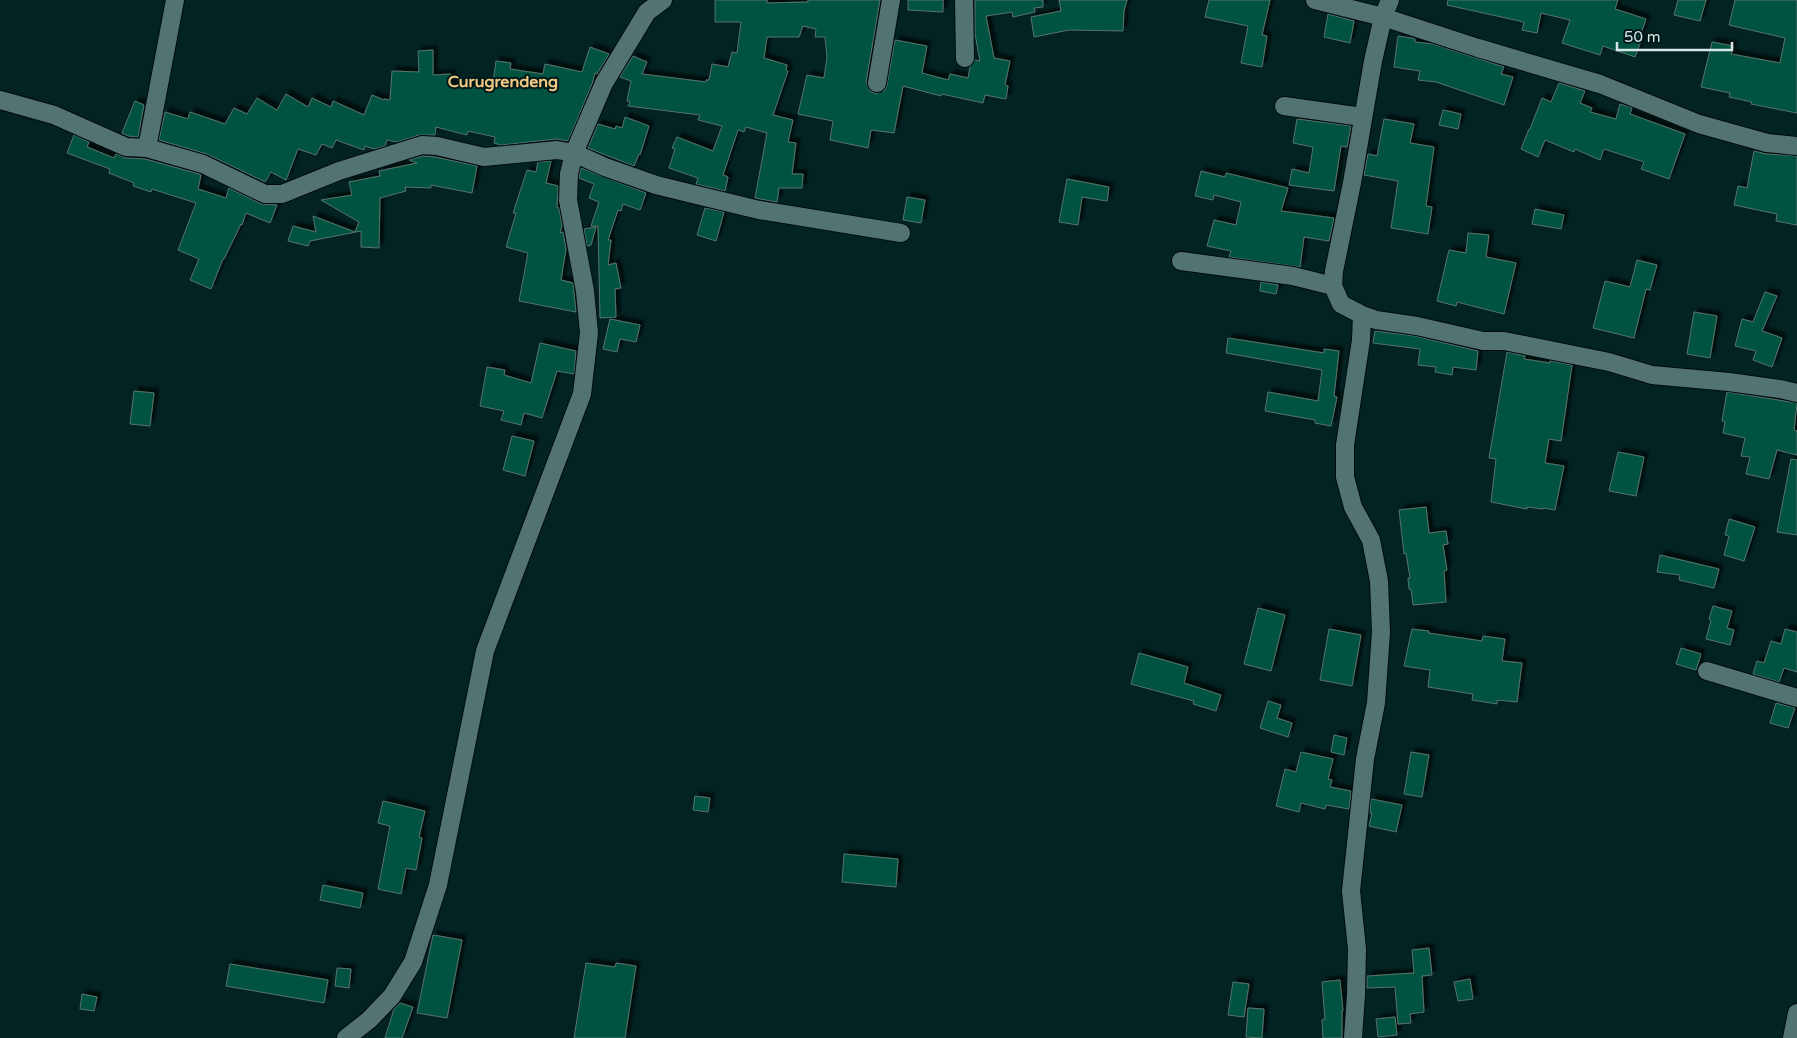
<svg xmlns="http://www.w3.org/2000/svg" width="1797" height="1038" font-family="'Varela Round',sans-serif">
	<defs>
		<filter id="shadow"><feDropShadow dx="4.5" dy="-4.5" stdDeviation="1" flood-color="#0009"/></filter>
	</defs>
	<rect width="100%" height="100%" fill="#032323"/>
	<path fill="#00523f" stroke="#57746a" filter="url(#shadow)" d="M715 0H767V3L808 2V0H880L866 82 870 91 876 94 885 90 887 85 895 40 927 46 922 73 948 80 950 74 968 78 970 67 975 60 980 61 975 34V0H1043V7L1034 8 1035 12 1013 17 1012 12 986 16 994 58 1010 61 1005 85 1008 86 1006 99 985 95 983 103 942 94 941 96 903 86 894 133 871 130 868 148 830 140 833 121 798 114 807 75 824 78 827 57 825 37H815L816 29 803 26 799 37H767L764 58 787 65 786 70 788 71 773 115 793 120 788 142 796 143 792 174H803L802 188H779L777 202 755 198 767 133 746 127 744 132 738 130 723 175 728 177 725 191 696 184 698 178 669 168 675 149 672 148 677 137 713 151 722 126 698 120 700 115 628 106 630 102 627 101 631 81 620 77 633 56 647 62 642 74 706 82V80H709L712 64 728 67 732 52 737 53 741 22H715Z
		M908 0H943V12L908 10Z
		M1059 0H1127L1124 11 1123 31 1069 30 1034 37 1031 17 1061 11Z
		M1209 0H1270L1262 35 1267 36 1262 67 1241 63 1248 26 1205 17Z
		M1448 0H1618L1615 9 1646 19 1639 40 1641 41 1635 57 1603 46 1600 55 1562 43 1570 20 1541 13 1537 33 1522 30 1524 22 1447 5Z
		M1678 0H1706L1700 21 1674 15Z
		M1735 0H1797V113L1751 104 1752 102 1729 97 1730 93 1701 87 1712 42 1733 46 1731 54 1780 63 1785 38 1729 25Z
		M1328 14 1354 21 1350 43 1324 37Z
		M1398 36 1412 38 1415 39V42L1433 44 1504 67 1501 74 1513 77 1504 105 1436 82 1418 80 1420 71 1394 67Z
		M590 47 609 54 597 74 595 73 592 84 568 141 556 139 501 145 494 143 495 137 468 131 467 135 436 127 435 135H419L397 142 387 140 385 146 374 149 365 146 364 150 336 140 332 148 322 144 316 155 298 149 286 180 271 172 265 182 207 154 159 140 165 112 188 119 190 112 225 124 234 108 247 114 257 98 277 110 286 94 308 107 312 98 331 107 333 101 364 115 372 95 384 100V99L390 100 392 71 419 72 418 51 433 50V75L451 74V85L492 89 496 61 511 63 510 69 543 74 545 64 582 72Z
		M1559 83 1585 91 1580 103 1592 108 1590 112 1616 119 1620 104 1632 108 1630 114 1685 134 1669 179 1641 169 1644 162 1604 149 1600 160 1575 149 1574 152 1545 140 1538 157 1521 149 1529 129H1530L1542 98 1551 102Z
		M135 101 144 105 138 137 128 136 122 133Z
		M1443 110 1461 114 1458 129 1439 125Z
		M625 117 649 126 640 155 639 154 634 166 588 148 598 124 615 129 616 126 622 128Z
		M1297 119 1351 126 1347 147 1341 146 1334 191 1289 185 1292 169 1309 173 1313 147 1293 143Z
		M1384 119 1414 124 1410 143 1434 147 1426 206 1432 207 1428 234 1391 228 1398 181 1364 175 1368 154 1377 156Z
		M74 135 89 142 87 147 114 158 116 154 125 158 145 159 199 174 201 175 198 189 226 198 229 188 261 204 277 205 270 223 246 213 242 225 241 224 224 259H223L211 289 190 280 199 259 178 250 196 203 152 189 151 192 133 186 134 183 109 173 110 169 67 153Z
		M1754 151 1766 154 1797 156V225L1776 221 1777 214 1734 205 1738 186 1747 188Z
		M423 156 435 157 477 166 472 193 431 185V188L405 187 406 191 380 198 379 248 361 247V231L310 241 308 246 288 241 293 226 316 232 313 216 355 232 359 222 321 200 352 195 349 182 380 176 379 171 417 163 409 160Z
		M551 161 546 183 558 186 557 207 559 208 562 226 560 233 563 232 566 249 561 280 573 283 576 312 519 301 528 253 506 247 516 213H513L527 170 536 172 538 162Z
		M581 168 646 193 640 210 623 204 621 211 618 210 608 240H611L608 265 616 263 621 288 615 289 616 317 600 318 598 226H591L599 202 589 198 594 184 579 178Z
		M1201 171 1225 177 1226 173 1288 188 1281 211 1334 218 1329 241 1304 237 1300 267 1229 257 1231 251 1207 246 1214 220 1236 225 1241 202 1214 195 1213 200 1195 196Z
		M1067 179 1109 187 1107 201 1082 197 1078 225 1059 222Z
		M907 197 925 200 921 223 903 220Z
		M705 208 724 212 716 241 697 235Z
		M1535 209 1564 215 1561 229 1532 224Z
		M596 227 591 245 587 246 584 229Z
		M1468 233 1489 235 1486 257 1516 263 1504 314 1457 302 1456 306 1437 301 1449 250 1466 253Z
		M1637 260 1657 265 1650 290 1646 289 1634 338 1593 328 1605 281 1630 287Z
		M1261 282 1278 285 1276 294 1260 291Z
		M1765 292 1777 296 1762 331 1782 338 1772 367 1753 360 1756 351 1735 346 1742 319 1753 322Z
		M1694 312 1717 316 1710 358 1687 354Z
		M610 319 640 325 636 342 620 339 617 352 603 349Z
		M1375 331 1415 336 1478 351 1476 370 1453 367 1452 375 1435 372 1436 367 1418 365 1420 349 1373 343Z
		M1228 338 1324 353V349L1339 351 1334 396 1337 397 1331 426 1315 423V420L1265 411 1268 392 1318 401 1322 370 1226 353Z
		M540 343 576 351 574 374 557 371 542 418 524 413 521 425 501 420 504 411 480 406 487 367 505 370 504 375 531 383Z
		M1507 352 1525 356 1524 359 1550 363V361L1572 365 1561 441 1549 439 1545 463 1564 466 1555 510 1543 508V509L1527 507V509L1491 502 1496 459 1489 458Z
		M134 391 154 393 150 426 130 424Z
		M1727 392 1797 403 1794 430 1797 431V455L1777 450 1769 479 1746 474 1750 457 1741 456 1745 438 1723 433 1725 422 1722 421Z
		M512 436 534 441 525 476 503 470Z
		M1618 452 1644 457 1636 496 1609 491Z
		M1791 459 1797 460V535L1777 532Z
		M1426 507 1429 533 1446 531 1448 544 1443 545 1447 570 1444 571 1446 602 1413 605 1411 589H1409L1408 578H1410L1406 553 1404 554 1399 510Z
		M1729 519 1755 527 1744 561 1724 555 1729 536 1725 535Z
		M1660 555 1719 569 1714 588 1679 580 1680 575 1657 572Z
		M1713 606 1732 611 1727 628 1734 630 1730 645 1706 639 1711 620 1709 619Z
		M1258 608 1285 615 1271 671 1244 664Z
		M1329 629 1361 635 1352 686 1320 680Z
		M1412 629 1429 631 1428 633 1482 641 1483 636 1505 639 1502 661 1522 663 1517 702 1497 700V704L1472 700 1473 694 1428 687 1430 670 1404 666Z
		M1785 629 1797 632V672L1784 668 1779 682 1753 674 1757 661 1764 663 1771 641 1781 644Z
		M1681 648 1701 654 1696 670 1676 664Z
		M1139 653 1188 667 1184 683 1221 695 1216 711 1193 704 1194 701 1131 684Z
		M1268 701 1281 705 1277 718 1292 723 1288 737 1260 728Z
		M1776 703 1795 708 1788 728 1770 723Z
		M1334 735 1347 738 1344 755 1331 752Z
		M1301 752 1333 759 1328 779 1332 780 1330 787 1351 791 1349 809 1326 805 1325 809 1301 803 1299 812 1276 806 1285 769 1296 772Z
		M1411 752 1429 755 1422 797 1404 794Z
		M695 796 710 798 708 812 693 810Z
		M1371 799 1402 805 1396 832 1369 826 1372 813H1370Z
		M383 801 425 811 419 837 422 838 416 870 406 868 401 894 378 889 390 826 378 823Z
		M844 854 898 859 896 887 842 882Z
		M323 885 363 893 360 908 320 900Z
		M433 935 462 940 447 1018 417 1013Z
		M1429 948 1432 975 1422 976 1424 1012 1410 1014 1411 1023 1398 1024 1395 987 1367 988V976L1414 973 1412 950Z
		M586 963 615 967 616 963 636 966 625 1038H574Z
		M230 964 328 980 324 1003 226 986Z
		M337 968 351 969 349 988 335 986Z
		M1470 979 1473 999 1458 1001 1454 982Z
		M1340 980 1343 1011H1342V1038H1323L1322 1020 1325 1019 1322 982Z
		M1233 982 1249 984 1244 1017 1228 1015Z
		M82 994 97 997 94 1011 80 1009Z
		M400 1003 413 1007 402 1038H385L394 1009Z
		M1248 1008 1264 1009 1262 1038 1246 1037Z
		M1395 1017 1397 1035 1378 1037 1376 1019Z"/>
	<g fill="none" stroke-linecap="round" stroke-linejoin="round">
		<g stroke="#000c0b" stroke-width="20">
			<path id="minor" d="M964 0 965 58
				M1315 0 1383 17 1478 48 1600 84 1699 124 1767 143 1797 146
				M877 83 891 0
				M0 100 54 115 126 147 147 148 203 164 265 194H282L339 171 422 145 437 146 484 157 557 150 574 153 605 167 656 185 701 196 759 210 901 233
				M1284 106 1362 117
				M147 148 175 0
				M1181 261 1293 276 1333 286
				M1362 315 1376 320 1417 326 1483 341H1504L1609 362 1652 375 1729 382 1780 389 1797 393
				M1707 671 1797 698
				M346 1038 369 1020 392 996 413 962 438 885 485 651 582 394 589 333 585 291 568 200 569 174 574 153 604 83 647 12 663 0
				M1353 1038 1356 995 1357 949 1351 891 1365 759 1376 703 1381 632 1379 581 1371 540 1353 507 1345 477V445L1361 340 1362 315 1341 304 1333 286 1334 271 1352 183 1373 61 1383 17 1390 0
				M1792 1038 1797 1013"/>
		</g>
		<use href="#minor" stroke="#537372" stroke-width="18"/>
	</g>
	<g text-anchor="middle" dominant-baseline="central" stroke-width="4" stroke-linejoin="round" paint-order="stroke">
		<g font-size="16" font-weight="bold" fill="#f5ca85" stroke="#001a19">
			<text x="503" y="82">Curugrendeng</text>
		</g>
	</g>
	<path d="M1617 42v8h115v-8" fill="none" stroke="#d6e7e6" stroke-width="2.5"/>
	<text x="1624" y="42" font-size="15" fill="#d6e7e6" stroke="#001a19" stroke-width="4" paint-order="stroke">50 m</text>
</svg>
